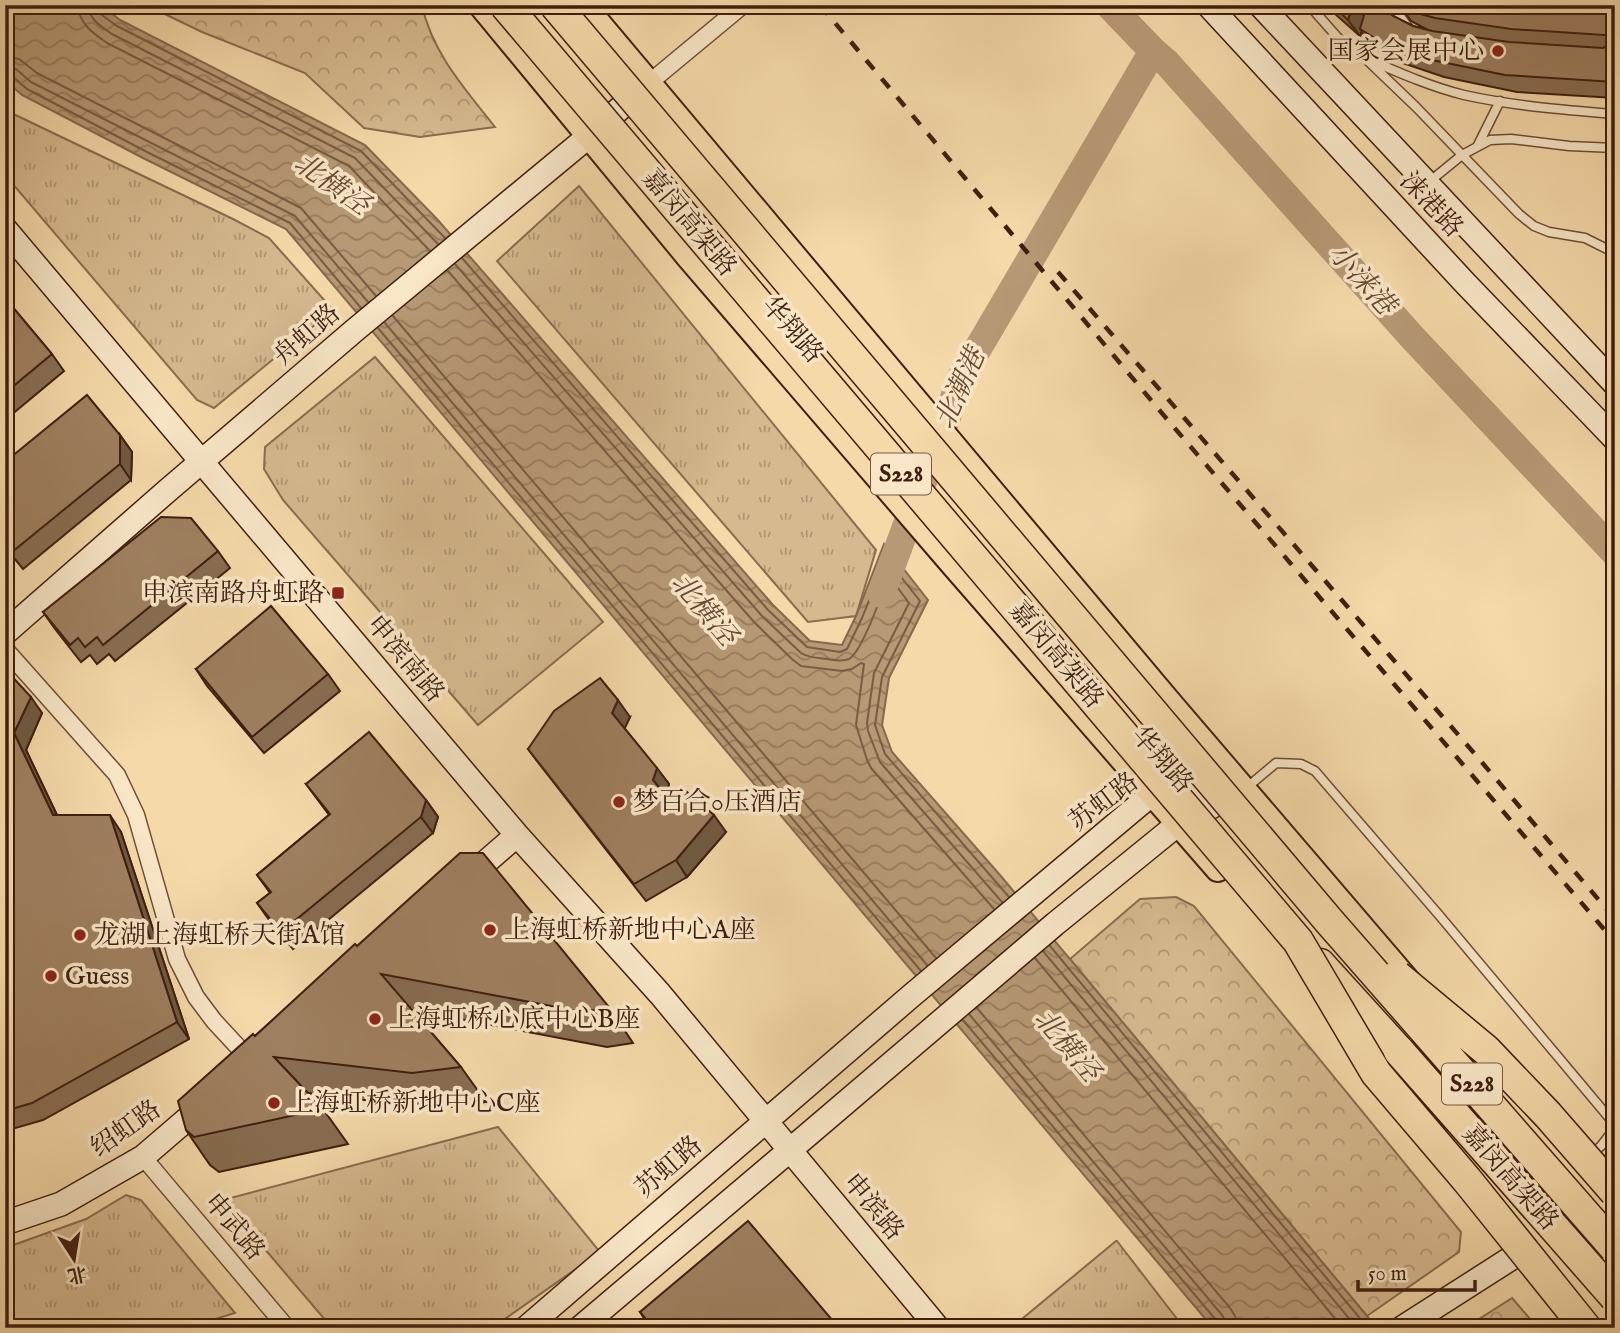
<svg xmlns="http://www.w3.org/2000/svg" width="1620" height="1333" font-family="'IM FELL English','Noto Serif SC',serif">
	<defs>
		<pattern id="forest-crowns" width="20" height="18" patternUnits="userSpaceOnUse" patternTransform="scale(1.75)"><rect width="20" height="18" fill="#d6b98f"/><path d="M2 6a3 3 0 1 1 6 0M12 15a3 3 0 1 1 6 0" fill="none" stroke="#af9673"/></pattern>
		<pattern id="park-tufts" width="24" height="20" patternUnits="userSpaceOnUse" patternTransform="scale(1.75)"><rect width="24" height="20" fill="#d6b98f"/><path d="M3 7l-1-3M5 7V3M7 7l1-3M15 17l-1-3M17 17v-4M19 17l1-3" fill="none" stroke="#af9673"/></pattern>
		<pattern id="water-waves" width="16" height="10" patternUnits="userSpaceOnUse" patternTransform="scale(1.75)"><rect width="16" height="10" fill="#b79975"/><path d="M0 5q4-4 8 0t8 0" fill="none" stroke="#967c5e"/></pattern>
	</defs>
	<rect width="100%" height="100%" fill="#f5d9a9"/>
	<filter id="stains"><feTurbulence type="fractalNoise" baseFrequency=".00286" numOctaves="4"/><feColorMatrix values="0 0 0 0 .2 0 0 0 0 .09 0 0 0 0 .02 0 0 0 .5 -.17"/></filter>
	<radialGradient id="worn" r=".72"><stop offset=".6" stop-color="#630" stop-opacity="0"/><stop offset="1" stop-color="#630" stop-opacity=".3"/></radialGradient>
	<path fill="url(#forest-crowns)" stroke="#8a6c4f" stroke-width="2" d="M146 5H422C432 53 466 90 495 127L420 137 364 128 305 73 202 32Z
		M1176 897 1194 906 1461 1232 1459 1252 1367 1316 1070 959 1140 899Z
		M1512 1298 1538 1328H1465Z"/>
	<path fill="url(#park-tufts)" stroke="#8a6c4f" stroke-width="2" d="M5 110 233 219 269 238 333 310 214 408 197 400 5 175Z
		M579 186 876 550 856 616 808 622 497 261Z
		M375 357 603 622 478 725 283 500 264 469 265 447Z
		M498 1127 600 1252 492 1328H332L223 1200Z
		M126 1195 141 1200 235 1313 205 1322 200 1328H5V1248L86 1219Z
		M1117 1241 1184 1328H1011L1116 1241Z"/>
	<path fill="url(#water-waves)" stroke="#87684c" stroke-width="2" d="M5 5H101L120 20 365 145 437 219 773 605 810 641 842 645 856 616 884 544 928 600 889 678 882 725 892 752 1000 875 1377 1328H1213L286 229 143 158 22 95 5 80Z"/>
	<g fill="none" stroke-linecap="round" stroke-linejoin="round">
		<path stroke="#7b5c42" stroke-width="2" d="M78 5C79 24 93 33 107 43L349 166 430 251
			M88 5C89 20 101 26 112 34L355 158 438 244
			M97 5 99 13 117 26 361 151 445 238
			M5 56 19 59 37 73 301 208 376 296
			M5 67 16 69 31 82 295 216 368 302
			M5 75 12 76 27 89 147 152 290 223 361 308
			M462 258 768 610 807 647 840 652 847 649 862 618 884 563 887 562 890 563 920 601 882 677 875 725 885 754 1009 897
			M455 264 762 616 801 653C809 658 818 658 827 659 834 660 842 662 849 659 862 652 881 596 887 581L889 579 892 580 909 603 874 673 867 723 868 731 880 762 1002 902
			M447 270 754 622 793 660 801 666 842 671 852 669 861 663 864 664 856 725 867 760 871 768 994 909
			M393 316 936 958
			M385 323 927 965
			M378 328 921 971
			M1050 946 1368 1328
			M1043 951 1357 1328
			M1035 958 1343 1328
			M977 1008 1230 1308 1235 1316 1237 1328
			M969 1014 1222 1315 1226 1322V1328
			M963 1020 1216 1320 1218 1328"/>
		<path stroke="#b79975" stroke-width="28" d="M1109 5 1153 51 1167 63 1412 337 1615 553
			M881 594 963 374 1153 51"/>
		<g stroke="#6c4d36" stroke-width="11">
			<path id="lane" d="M1309 5 1339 39 1366 59 1416 107 1519 214 1534 226 1549 232 1585 238 1615 253
				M1392 5 1408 27
				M1366 59C1365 48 1363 38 1369 28
				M1372 61C1402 74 1432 87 1464 95 1514 106 1564 110 1615 114
				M1478 145 1500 101
				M1429 182 1462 155 1490 140 1511 139 1569 146 1615 148
				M1245 789 1276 763 1301 764 1315 771 1439 915 1611 1120 1612 1132 1601 1146 1590 1155"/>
		</g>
		<g stroke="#6c4d36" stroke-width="19">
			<path id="street" d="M649 83 743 5
				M5 649 117 775 136 815 177 959 196 997 214 1021 251 1061
				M143 1157 287 1328"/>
		</g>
		<g stroke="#3f1e0f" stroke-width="26">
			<path id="secondary" d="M1208 5 1465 283 1615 439
				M1260 5 1615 384
				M5 229 517 835 660 994 938 1328
				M5 633 167 491 355 330 589 136 644 87
				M464 881 517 835
				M5 1223 61 1204 143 1157 207 1102
				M526 1328 911 996 1152 794 1230 790
				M580 1328 790 1150 1055 924 1178 824 1238 793
				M1402 1328 1535 1243"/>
		</g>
		<g stroke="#3f1e0f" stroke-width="28">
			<path id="primary" d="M481 5 688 256 951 562 1218 869
				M583 5 1167 700 1412 986
				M1454 1035 1533 1128 1599 1209
				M1410 1090 1615 1323"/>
		</g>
		<g stroke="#3f1e0f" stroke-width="33">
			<path id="highway" d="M1320 964 1399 1051"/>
		</g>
		<use href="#lane" stroke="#f8e6c7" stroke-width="8"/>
		<use href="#street" stroke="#f8e6c7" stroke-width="16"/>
		<use href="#secondary" stroke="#f8e6c7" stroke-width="23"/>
		<use href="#primary" stroke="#f5d9a9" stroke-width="24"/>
		<use href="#highway" stroke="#f5d9a9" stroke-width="30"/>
		<path stroke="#3f1e0f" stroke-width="4.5" stroke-dasharray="12 12" stroke-linecap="butt" d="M820 5 1166 418 1615 942
			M1058 272 1474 753 1615 919"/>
		<g stroke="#3f1e0f" stroke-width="33" stroke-linecap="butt">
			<path id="highway-bridge" d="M505 5 1298 941 1376 1073 1467 1180 1586 1328
				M555 5 1329 921 1615 1248
				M1397 976 1486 1050 1548 1115 1615 1192
				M1399 1051 1615 1297"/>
		</g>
		<use href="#highway-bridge" stroke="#f5d9a9" stroke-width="30"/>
	</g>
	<path fill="#886d52" stroke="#3f1e0f" stroke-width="2" d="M1325 5H1386L1388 10 1386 11 1393 16 1413 26 1428 30 1411 21 1400 5H1615V98L1517 92 1444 77 1397 61 1372 46 1361 31 1360 36Z
		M5 298 52 354 64 371 5 420Z
		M120 435 132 452 131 480 23 569 5 547V462Z
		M218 551 230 568 115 661 109 654 97 664 90 655 81 662 55 629 43 612Z
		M5 669 42 713 26 750 57 815 121 832 189 1039 43 1120 5 1131Z
		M196 669 328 674 340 691 264 753 207 686Z
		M630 717 624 728 669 784 666 795 672 803 726 832 687 877 646 901 540 765 528 749Z
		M306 784 426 800 438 817 433 833 293 949 269 920 257 903 270 893 257 875 329 815Z
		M357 946 609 1007 633 1043 607 1047 412 1010 461 1067 486 1102 437 1109 308 1093 323 1109 348 1144 219 1172 210 1165 186 1130 255 1036Z
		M640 1312 839 1328H650Z"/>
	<path fill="#6f5942" stroke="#3f1e0f" stroke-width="2" d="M1354 5H1356L1367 20 1363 27 1360 36 1348 20 1351 10Z
		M120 435 132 452 131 480 120 464Z
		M31 697 42 713 26 750 65 832 53 815 14 733Z
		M618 700 630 717 624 730 612 713Z
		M657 768 669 784 665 797 653 780Z
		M426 800 438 817 433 833 421 817Z
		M110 815 121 832 189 1039 177 1022Z
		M714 815 726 832 687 877 676 860Z"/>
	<path fill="#9e7f5f" stroke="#3f1e0f" stroke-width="2" d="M1332 5H1354L1351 10 1348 20Z
		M1401 5H1615V82L1505 75 1432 60 1386 45 1360 29 1365 12 1380 6 1393 16 1413 26 1432 31 1509 42 1603 48 1609 44 1610 41 1607 36 1604 35 1511 29 1435 18 1417 13Z
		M5 298 52 354 5 393Z
		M87 395 120 435V464L12 552 5 544V462Z
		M161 517 191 518 218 551 103 645 97 637 85 647 78 638 70 645 43 612Z
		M271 606 328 674 252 737 196 669Z
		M5 669 31 697 14 733 53 815H110L177 1022 32 1103 5 1111Z
		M600 678 618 700 612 713 657 768 653 780 672 803 686 791 714 815 676 860 634 884 528 749 554 711Z
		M369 732 426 800 421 817 281 932 257 903 271 892 257 875 330 814 306 784Z
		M460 853H483L609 1007 583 1012 381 974 461 1067 412 1073 274 1057 323 1109 194 1137 186 1130 178 1101 253 1034 255 1036 355 944 357 946Z
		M748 1221 839 1328H725L719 1321 710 1328H653L640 1312Z
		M247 1322 251 1328H224Z"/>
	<g fill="#8f2418" stroke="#f8e6c7" stroke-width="2.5">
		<circle cx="1498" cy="51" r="7"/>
		<rect x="331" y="586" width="14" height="14" rx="3.5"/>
		<circle cx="619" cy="802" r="7"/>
		<circle cx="490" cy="930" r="7"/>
		<circle cx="80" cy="935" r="7"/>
		<circle cx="51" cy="976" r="7"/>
		<circle cx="375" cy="1019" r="7"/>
		<circle cx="274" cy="1103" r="7"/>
	</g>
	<g text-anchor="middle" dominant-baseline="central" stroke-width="7" stroke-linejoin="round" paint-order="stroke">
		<g fill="#f8e6c7" stroke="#765a46" stroke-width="2">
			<rect x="871" y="453.5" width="60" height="41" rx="5"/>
			<rect x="1442" y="1063.5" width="60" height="41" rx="5"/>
		</g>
		<g font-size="24" font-weight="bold" fill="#3f1e0f">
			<text x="901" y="474">S228</text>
			<text x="1472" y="1084">S228</text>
		</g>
		<g font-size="26" fill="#3f1e0f" stroke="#f8e6c7" text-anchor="start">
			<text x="1484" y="51" text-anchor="end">国家会展中心</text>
			<text x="324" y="593" text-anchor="end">申滨南路舟虹路</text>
			<text x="633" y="802">梦百合0压酒店</text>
			<text x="504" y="930">上海虹桥新地中心A座</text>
			<text x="94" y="935">龙湖上海虹桥天街A馆</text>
			<text x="65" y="976">Guess</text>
			<text x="389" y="1019">上海虹桥心底中心B座</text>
			<text x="288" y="1103">上海虹桥新地中心C座</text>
		</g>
		<g font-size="26" fill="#3f1e0f" stroke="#f8e6c7">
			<text transform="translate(1431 205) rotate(47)">涞港路</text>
			<text transform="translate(689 223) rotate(50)">嘉闵高架路</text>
			<text transform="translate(792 330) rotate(49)">华翔路</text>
			<text transform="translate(307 335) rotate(-41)">舟虹路</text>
			<text transform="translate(1056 655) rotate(50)">嘉闵高架路</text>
			<text transform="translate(405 659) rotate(50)">申滨南路</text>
			<text transform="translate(1162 760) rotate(49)">华翔路</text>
			<text transform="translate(1104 802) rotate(-37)">苏虹路</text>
			<text transform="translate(126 1129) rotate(-35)">绍虹路</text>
			<text transform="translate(669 1167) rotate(-41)">苏虹路</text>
			<text transform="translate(1510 1178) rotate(49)">嘉闵高架路</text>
			<text transform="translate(873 1207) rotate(50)">申滨路</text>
			<text transform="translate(234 1227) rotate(50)">申武路</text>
		</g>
		<g font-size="28" font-style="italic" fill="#694933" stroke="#f8e6c7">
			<text transform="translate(331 185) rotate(35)">北横泾</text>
			<text transform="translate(1361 280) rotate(48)">小涞港</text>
			<text transform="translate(961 389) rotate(-66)">北潮港</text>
			<text transform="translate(703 610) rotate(50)">北横泾</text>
			<text transform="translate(1066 1046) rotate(50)">北横泾</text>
		</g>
	</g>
	<rect width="1620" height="1333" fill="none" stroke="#f5d9a9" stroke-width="28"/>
	<rect x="7" y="7" width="1606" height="1319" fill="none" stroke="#3f1e0f" stroke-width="3.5"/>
	<rect x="14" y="14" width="1592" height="1305" fill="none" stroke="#3f1e0f" stroke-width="2"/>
	<g transform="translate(74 1259) rotate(168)" stroke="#f8e6c7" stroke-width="5" paint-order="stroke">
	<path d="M0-5L12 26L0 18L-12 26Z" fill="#3f1e0f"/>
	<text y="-10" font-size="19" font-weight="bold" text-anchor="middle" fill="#3f1e0f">北</text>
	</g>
	<path d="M1358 1280v10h117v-10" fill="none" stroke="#3f1e0f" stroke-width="3.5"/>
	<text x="1368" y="1280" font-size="21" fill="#3f1e0f" stroke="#f8e6c7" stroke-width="5" paint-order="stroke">50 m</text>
	<rect width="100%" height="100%" filter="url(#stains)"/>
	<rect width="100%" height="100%" fill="url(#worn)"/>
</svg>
